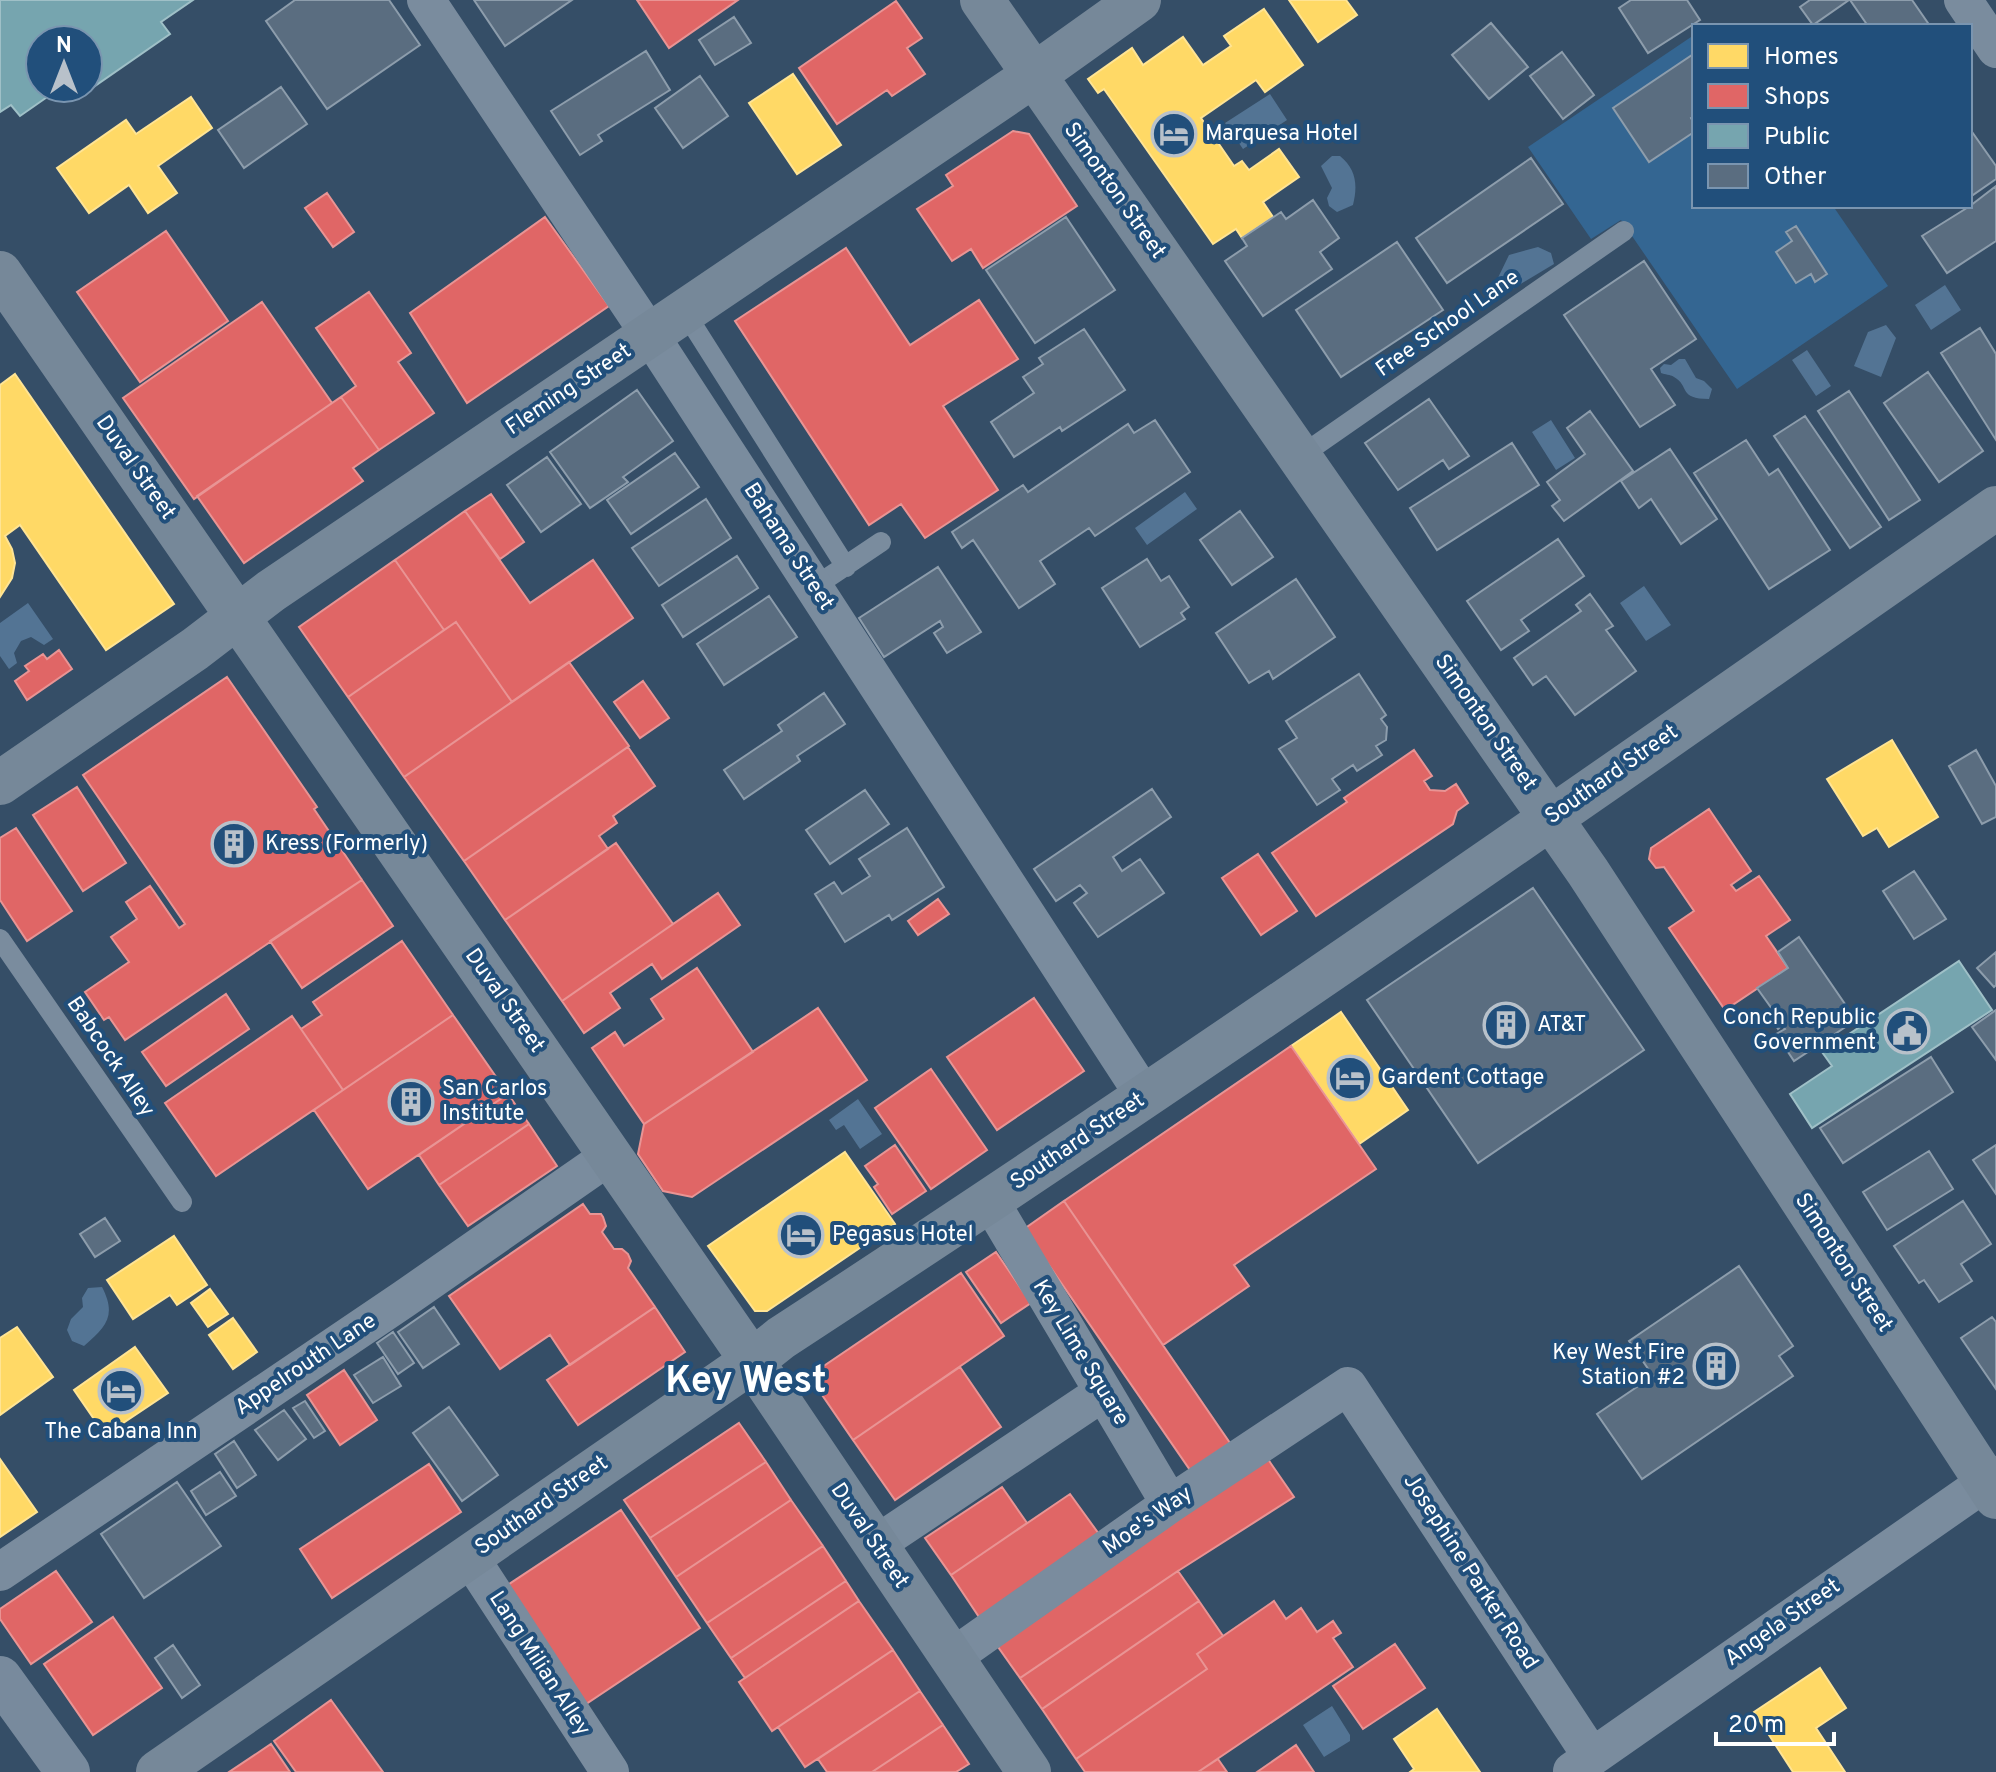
<svg xmlns="http://www.w3.org/2000/svg" width="1996" height="1772" font-family="Overpass,sans-serif">
	<rect width="100%" height="100%" fill="#354e67"/>
	<path fill="#346692" d="M1694 35V206H1833L1888 286 1737 389 1621 220 1591 239 1528 147Z"/>
	<path fill="#537494" d="M1270 94 1287 120 1243 149 1225 123Z
		M1332 156H1340C1356 169 1358 185 1353 205L1337 212 1329 206 1327 198 1332 188 1321 166Z
		M1538 247 1551 253 1554 264 1492 301 1485 290 1495 284 1509 255Z
		M1945 285 1961 310 1931 330 1915 305Z
		M1886 325 1896 338 1881 377 1854 366 1868 332Z
		M1807 350 1831 386 1816 396 1792 360Z
		M1679 359H1685L1696 378 1704 381 1712 389 1709 399C1678 399 1690 386 1674 377 1670 374 1665 375 1661 373L1660 368 1664 364 1671 365Z
		M1551 420 1575 458 1556 470 1532 432Z
		M1185 492 1197 509 1147 545 1135 528Z
		M1644 586 1671 625 1646 641 1620 603Z
		M28 603 53 639 44 645 31 637 21 641 14 653 17 663 9 669 0 656V623Z
		M858 1099 882 1134 860 1149 844 1125 836 1130 829 1120Z
		M102 1287C117 1316 106 1327 84 1346L72 1341 67 1330 71 1319 83 1307 82 1298 88 1288Z
		M1332 1706 1350 1735V1741L1324 1757 1303 1725Z"/>
	<path fill="#ffd966" stroke="#ffe494" stroke-width="2" d="M1289 0H1346L1357 15 1318 42Z
		M1264 9 1303 65 1265 92 1256 80 1201 118 1234 166 1242 161 1249 170 1279 149 1299 177 1263 202 1273 217 1242 238 1236 229 1213 244 1104 89 1098 93 1088 79 1132 48 1143 65 1183 37 1203 65 1231 46 1224 36Z
		M793 74 841 145 797 174 749 103Z
		M191 97 212 128 158 166 177 193 148 213 129 185 89 213 57 168 126 120 136 134Z
		M15 374 174 604 106 650 20 525 5 536 12 549 15 563 12 578 0 597V385Z
		M1892 740 1938 817 1889 847 1877 828 1863 836 1827 779Z
		M1341 1012 1408 1110 1359 1144 1291 1046Z
		M845 1152 895 1224 767 1311H755L708 1246Z
		M174 1236 207 1285 177 1305 170 1295 133 1319 107 1280Z
		M210 1289 228 1314 208 1327 191 1303Z
		M233 1318 257 1352 233 1369 209 1335Z
		M17 1327 53 1377 0 1415V1338Z
		M135 1347 168 1393 105 1435 74 1390Z
		M0 1459 37 1512 0 1537Z
		M1820 1668 1846 1708 1816 1728 1845 1772H1793L1754 1712Z
		M1437 1709 1480 1772H1410L1414 1769 1394 1739Z"/>
	<path fill="#e06666" stroke="#e99494" stroke-width="2" d="M637 0H738L669 48Z
		M896 1 922 38 907 48 925 74 892 96 887 90 837 124 799 68Z
		M1013 131 1029 134 1077 206 983 268 971 249 952 261 917 209 953 186 946 175Z
		M327 193 354 232 333 247 305 208Z
		M545 217 609 306 467 403 410 313Z
		M166 231 228 321 140 382 77 292Z
		M846 248 910 345 979 300 1018 359 943 406 998 490 925 538 901 504 869 525 735 321Z
		M369 292 411 353 398 362 434 413 379 450 341 397 356 386 316 328Z
		M262 302 332 403 194 499 123 398Z
		M341 397 379 450 353 468 363 481 244 563 197 496Z
		M491 494 524 542 500 559 465 511Z
		M465 511 530 603 593 560 633 618 512 702 456 622 444 630 395 560Z
		M395 560 444 630 348 697 299 627Z
		M456 622 512 702 404 777 348 697Z
		M59 650 72 669 27 700 15 681 29 671 25 666 43 654 47 659Z
		M569 662 629 746 464 861 404 777Z
		M227 677 317 807 314 809 362 880 125 1040 109 1017 104 1020 85 992 129 962 111 937 137 919 126 902 150 886 179 928 185 924 83 775Z
		M643 681 669 718 640 738 614 702Z
		M628 747 655 786 613 816 617 823 599 836 608 849 505 920 464 861Z
		M1414 750 1432 776 1424 781 1430 790 1445 791 1456 784 1468 803 1457 811 1453 824 1316 916 1272 853 1347 802 1344 798Z
		M77 787 126 863 83 891 33 815Z
		M1709 809 1751 871 1731 885 1736 891 1759 876 1790 920 1766 936 1788 968 1725 1010 1669 928 1694 911 1664 867 1656 868 1649 859 1651 848Z
		M16 828 72 911 27 941 0 900V838Z
		M616 843 673 924 562 1001 505 920Z
		M1258 854 1297 911 1261 935 1222 878Z
		M362 880 393 926 302 988 270 941Z
		M718 893 740 925 662 979 652 964 610 993 620 1008 584 1033 562 1001Z
		M938 899 949 914 918 935 908 921Z
		M402 941 453 1015 343 1090 301 1029 322 1015 313 1002Z
		M697 968 753 1052 644 1124 592 1048 615 1032 624 1046 664 1019 651 999Z
		M226 994 249 1029 166 1086 142 1052Z
		M1034 998 1084 1071 997 1130 947 1057Z
		M818 1008 867 1080 692 1197 663 1191 638 1154 644 1124Z
		M453 1015 508 1094 368 1189 314 1110Z
		M292 1016 343 1090 216 1176 165 1103Z
		M1291 1046 1376 1169 1234 1265 1249 1286 1163 1345 1064 1201Z
		M931 1069 987 1150 931 1189 875 1108Z
		M508 1094 529 1124 439 1185 419 1155Z
		M529 1124 557 1166 468 1226 439 1185Z
		M895 1145 926 1191 892 1214 874 1187 878 1184 865 1166Z
		M1064 1201 1230 1443 1190 1470 1024 1229Z
		M583 1204 590 1214H601L603 1217 606 1226 602 1232 614 1249H622L628 1254 631 1261 628 1268 655 1307 570 1365 550 1335 500 1369 449 1296Z
		M996 1252 1031 1303 1001 1323 966 1272Z
		M961 1273 1004 1336 853 1440 809 1376Z
		M655 1307 685 1352 578 1425 547 1380Z
		M960 1367 1001 1427 895 1500 853 1440Z
		M344 1370 377 1420 340 1445 307 1395Z
		M739 1423 766 1462 650 1538 624 1500Z
		M1263 1452 1294 1497 1178 1571 1020 1678 991 1637Z
		M766 1462 791 1500 676 1577 650 1538Z
		M429 1464 461 1512 332 1598 300 1549Z
		M1002 1487 1027 1523 951 1575 925 1538Z
		M1070 1494 1104 1541 983 1623 951 1575Z
		M791 1500 823 1546 707 1623 676 1577Z
		M621 1510 700 1628 583 1706 503 1588Z
		M823 1546 846 1581 731 1658 707 1623Z
		M56 1571 92 1622 31 1664 0 1619V1609Z
		M1178 1571 1199 1601 1042 1709 1020 1678Z
		M846 1581 859 1601 745 1678 731 1658Z
		M859 1601 893 1650 772 1731 739 1682Z
		M1199 1601 1223 1636 1197 1654 1207 1669 1076 1759 1042 1709Z
		M1274 1601 1286 1619 1301 1608 1317 1632 1333 1621 1341 1633 1333 1638 1353 1667 1198 1772H1085L1076 1759 1207 1669 1197 1654Z
		M113 1617 162 1688 93 1735 44 1664Z
		M1395 1644 1425 1688 1363 1729 1333 1686Z
		M893 1650 920 1691 805 1767 778 1727Z
		M920 1691 943 1725 872 1772H827L818 1759Z
		M331 1700 383 1772H296L274 1741Z
		M943 1725 969 1764 956 1772H872Z
		M271 1744 290 1772H229Z
		M1296 1745 1314 1772H1257Z
		M1218 1759 1227 1772H1198Z"/>
	<path fill="#76a5af" stroke="#9fc0c7" stroke-width="2" d="M0 0H193L161 22 170 34 92 88 88 82V40H40V88H60L20 116 11 105 0 112Z
		M1959 961 1992 1010 1812 1128 1790 1094 1832 1066 1822 1052Z"/>
	<path fill="#5a6d80" stroke="#8d9dac" stroke-width="2" d="M295 0H389L420 45 327 109 266 21Z
		M474 0H572L505 46Z
		M1631 0H1687L1700 20 1648 53 1619 8Z
		M1810 0H1849L1813 25 1800 7Z
		M1850 0H1912L1930 26H1868Z
		M734 17 751 43 715 65 699 40Z
		M1491 23 1528 67 1489 99 1452 55Z
		M646 51 670 90 598 135 602 141 580 155 551 111Z
		M1562 52 1594 95 1563 119 1530 76Z
		M1692 55 1694 59V116L1691 118 1694 123V132L1649 162 1613 108Z
		M700 76 728 116 683 148 655 108Z
		M281 87 307 124 244 168 218 130Z
		M1970 129 1996 166V179L1970 197Z
		M1531 158 1563 204 1447 283 1416 238Z
		M1996 186V241L1947 273 1922 236 1970 206Z
		M1313 200 1339 238 1320 252 1332 269 1263 316 1225 261 1247 246 1242 238 1281 212 1286 219Z
		M1066 217 1115 290 1035 343 986 270Z
		M1796 226 1827 274 1815 282 1811 274 1796 283 1776 252 1792 241 1786 232Z
		M1397 242 1443 310 1341 377 1296 310Z
		M1644 261 1696 339 1651 369 1675 405 1640 427 1564 315Z
		M1980 328 1996 354V440L1941 353Z
		M1084 329 1125 390 1062 431 1060 427 1014 457 991 422 1034 393 1023 377 1043 364 1039 358Z
		M1928 372 1983 451 1939 482 1884 403Z
		M637 390 673 441 623 477 628 482 590 508 550 452Z
		M1849 391 1920 500 1889 520 1818 411Z
		M1429 399 1469 456 1449 469 1443 460 1398 490 1365 443Z
		M1590 411 1633 471 1564 521 1552 506 1560 500 1547 482 1585 454 1567 428Z
		M1805 416 1881 527 1850 548 1774 436Z
		M1155 420 1190 472 1095 536 1089 528 1040 561 1055 584 1019 608 973 540 962 548 952 532 1023 485 1028 492 1128 424 1134 433Z
		M1746 440 1769 475 1778 469 1830 550 1769 589 1694 473Z
		M1512 443 1539 485 1437 550 1410 508Z
		M1670 449 1717 519 1681 544 1651 499 1639 508 1621 481Z
		M675 453 699 487 631 534 607 500Z
		M547 457 581 504 541 532 507 485Z
		M706 499 731 538 659 586 632 548Z
		M1240 511 1273 557 1232 585 1200 540Z
		M1558 539 1584 576 1521 620 1529 631 1501 650 1467 601Z
		M737 556 758 588 683 637 662 605Z
		M1147 559 1161 581 1169 576 1189 607 1181 613 1185 619 1140 647 1102 588Z
		M938 567 981 632 947 653 934 633 943 627 940 621 884 657 859 618Z
		M1296 579 1335 637 1273 679 1269 671 1249 683 1216 633Z
		M1590 594 1613 626 1606 630 1636 671 1575 715 1546 676 1533 685 1514 658 1581 611 1576 605Z
		M769 596 797 637 724 685 697 644Z
		M1359 674 1386 715 1381 719 1387 727 1386 740 1376 746 1382 755 1357 771 1353 765 1332 779 1340 790 1317 805 1279 749 1297 738 1286 721Z
		M824 693 845 724 797 756 800 761 744 799 724 770 782 731 778 725Z
		M1976 750 1996 786V817L1982 824 1949 766Z
		M1152 789 1171 817 1113 857 1122 871 1140 859 1164 893 1098 937 1074 903 1087 893 1080 885 1056 901 1034 869Z
		M865 790 889 824 830 864 806 830Z
		M907 828 944 887 892 920 889 915 845 942 815 894 834 882 842 894 870 876 859 859Z
		M1914 871 1946 919 1914 939 1883 891Z
		M1533 888 1644 1050 1478 1163 1367 1000Z
		M1799 937 1856 1020 1794 1061 1776 1034 1785 1029 1782 1025 1778 1029 1767 1012 1772 1009 1757 988 1788 968 1778 952Z
		M1996 952V985L1994 987 1977 968Z
		M1996 1010V1060L1972 1027Z
		M1931 1057 1953 1092 1843 1163 1820 1128Z
		M1996 1145V1194L1973 1160Z
		M1929 1151 1953 1189 1887 1230 1863 1192Z
		M1963 1201 1991 1244 1961 1264 1972 1281 1939 1302 1924 1280 1919 1283 1894 1246Z
		M105 1218 120 1241 95 1257 80 1234Z
		M1739 1266 1793 1346 1779 1356 1793 1376 1642 1479 1597 1414 1653 1376 1629 1341Z
		M434 1307 459 1344 423 1368 398 1332Z
		M1992 1317 1996 1322V1389L1961 1338Z
		M393 1332 414 1363 398 1374 377 1343Z
		M383 1357 401 1386 373 1403 354 1375Z
		M305 1401 325 1431 314 1438 293 1408Z
		M449 1407 498 1475 462 1501 413 1433Z
		M284 1410 306 1439 278 1460 255 1430Z
		M234 1441 256 1475 237 1488 215 1454Z
		M220 1472 236 1496 206 1515 191 1491Z
		M177 1482 221 1546 144 1598 101 1534Z
		M173 1645 200 1685 182 1698 155 1658Z"/>
	<g fill="none" stroke-linecap="round" stroke-linejoin="round">
		<path stroke="#7a8c9e" stroke-width="20" d="M684 311 846 567
			M1299 457 1624 231
			M814 587 881 542
			M0 939 182 1202"/>
		<path stroke="#7a8c9e" stroke-width="38" d="M426 0 650 335 1145 1097
			M1963 0 1996 49
			M990 1201 1170 1504
			M875 1545 1102 1393
			M469 1556 610 1772
			M0 1572 404 1299 611 1155
			M950 1659 1170 1504 1348 1386 1592 1757
			M1572 1771 1996 1475"/>
		<path stroke="#768899" stroke-width="44" d="M982 0 1588 872 1996 1497
			M0 273 752 1361 1029 1772
			M0 783 195 649 271 591 1034 75 1139 0
			M158 1772 752 1361 781 1338C1192 1070 1594 789 1996 508"/>
		<path stroke="#788a9d" stroke-width="44" d="M0 1678 68 1772"/>
	</g>
	<defs>
		<g id="hotel-ring" transform="scale(2.3)"><circle r="9.5" fill="#214f7b" stroke="#b8c1ca" stroke-width="1.5"/><path d="M-6-4.5h1.5V1H6V5H4.5V3h-9V5H-6ZM-4 0a1.8 1.8 0 1 1 3.6 0ZM.5 0V-2.5h3Q6-2.5 6 0Z" fill="#b8c1ca"/></g>
		<g id="building-ring" transform="scale(2.3)"><circle r="9.5" fill="#214f7b" stroke="#b8c1ca" stroke-width="1.5"/><path d="M-4-6H4V6H1V3H-1V6H-4ZM-2.5-4.3h1.7v1.8h-1.7ZM.8-4.3h1.7v1.8H.8ZM-2.5-1h1.7V.8h-1.7ZM.8-1h1.7V.8H.8Z" fill="#b8c1ca"/></g>
		<g id="civic-ring" transform="scale(2.3)"><circle r="9.5" fill="#214f7b" stroke="#b8c1ca" stroke-width="1.5"/><path d="M-.6-6.5H3V-4.5H.6V-3L4-1V1h2V6H-6V1h2V-1L-.6-3ZM-1.2 2.5V6h2.4V2.5Z" fill="#b8c1ca"/></g>
	</defs>
	<g fill-rule="evenodd">
		<use href="#hotel-ring" x="1174" y="134"/>
		<use href="#building-ring" x="234" y="844"/>
		<use href="#building-ring" x="1506" y="1025"/>
		<use href="#civic-ring" x="1907" y="1031"/>
		<use href="#hotel-ring" x="1350" y="1078"/>
		<use href="#building-ring" x="411" y="1102"/>
		<use href="#hotel-ring" x="801" y="1235"/>
		<use href="#building-ring" x="1716" y="1366"/>
		<use href="#hotel-ring" x="121" y="1391"/>
	</g>
	<g text-anchor="middle" dominant-baseline="central" stroke-width="8" stroke-linejoin="round" paint-order="stroke">
		<g font-size="22" fill="#fff" stroke="#214f7b" text-anchor="start">
			<text x="1205" y="134">Marquesa Hotel</text>
			<text x="265" y="844">Kress (Formerly)</text>
			<text x="1876" y="1018" text-anchor="end">Conch Republic<tspan x="1876" dy="25">Government</tspan></text>
			<text x="1537" y="1025">AT&amp;T</text>
			<text x="1381" y="1078">Gardent Cottage</text>
			<text x="442" y="1089">San Carlos<tspan x="442" dy="25">Institute</tspan></text>
			<text x="832" y="1235">Pegasus Hotel</text>
			<text x="1685" y="1353" text-anchor="end">Key West Fire<tspan x="1685" dy="25">Station #2</tspan></text>
			<text x="121" y="1432" text-anchor="middle">The Cabana Inn</text>
		</g>
		<g font-size="22" fill="#fff" stroke="#214f7b">
			<text transform="translate(1114 191) rotate(55)">Simonton Street</text>
			<text transform="translate(1448 324) rotate(-35)">Free School Lane</text>
			<text transform="translate(569 390) rotate(-34)">Fleming Street</text>
			<text transform="translate(135 468) rotate(55)">Duval Street</text>
			<text transform="translate(788 547) rotate(57)">Bahama Street</text>
			<text transform="translate(1485 723) rotate(55)">Simonton Street</text>
			<text transform="translate(1612 775) rotate(-35)">Southard Street</text>
			<text transform="translate(504 1001) rotate(55)">Duval Street</text>
			<text transform="translate(110 1057) rotate(56)">Babcock Alley</text>
			<text transform="translate(1078 1142) rotate(-34)">Southard Street</text>
			<text transform="translate(1843 1263) rotate(57)">Simonton Street</text>
			<text transform="translate(1080 1353) rotate(59)">Key Lime Square</text>
			<text transform="translate(306 1365) rotate(-34)">Appelrouth Lane</text>
			<text transform="translate(542 1506) rotate(-35)">Southard Street</text>
			<text transform="translate(1148 1521) rotate(-35)">Moe's Way</text>
			<text transform="translate(869 1536) rotate(56)">Duval Street</text>
			<text transform="translate(1470 1572) rotate(57)">Josephine Parker Road</text>
			<text transform="translate(1783 1623) rotate(-35)">Angela Street</text>
			<text transform="translate(539 1664) rotate(57)">Lang Milian Alley</text>
		</g>
		<g font-size="38" font-weight="bold" fill="#fff" stroke="#214f7b">
			<text x="746" y="1382">Key West</text>
		</g>
	</g>
	<rect x="1692" y="24" width="280" height="184" fill="#214f7b" stroke="#7a95b0" stroke-width="2"/>
	<rect x="1708" y="44" width="40" height="24" fill="#ffd966" stroke="#7a95b0" stroke-width="2"/>
	<text x="1764" y="64" font-size="24" fill="#ffffff">Homes</text>
	<rect x="1708" y="84" width="40" height="24" fill="#e06666" stroke="#7a95b0" stroke-width="2"/>
	<text x="1764" y="104" font-size="24" fill="#ffffff">Shops</text>
	<rect x="1708" y="124" width="40" height="24" fill="#76a5af" stroke="#7a95b0" stroke-width="2"/>
	<text x="1764" y="144" font-size="24" fill="#ffffff">Public</text>
	<rect x="1708" y="164" width="40" height="24" fill="#5a6d80" stroke="#7a95b0" stroke-width="2"/>
	<text x="1764" y="184" font-size="24" fill="#ffffff">Other</text>
	<g transform="translate(64 64)"><circle r="38" fill="#214f7b" stroke="#7a95b0" stroke-width="2"/>
	<path d="M0-6L14 30L0 20L-14 30Z" fill="#b8c1ca"/>
	<text y="-12" font-size="22" font-weight="bold" text-anchor="middle" fill="#ffffff">N</text>
	</g>
	<path d="M1716 1732v12h118v-12" fill="none" stroke="#ffffff" stroke-width="4"/>
	<text x="1728" y="1732" font-size="24" fill="#ffffff" stroke="#214f7b" stroke-width="6" paint-order="stroke">20 m</text>
</svg>
